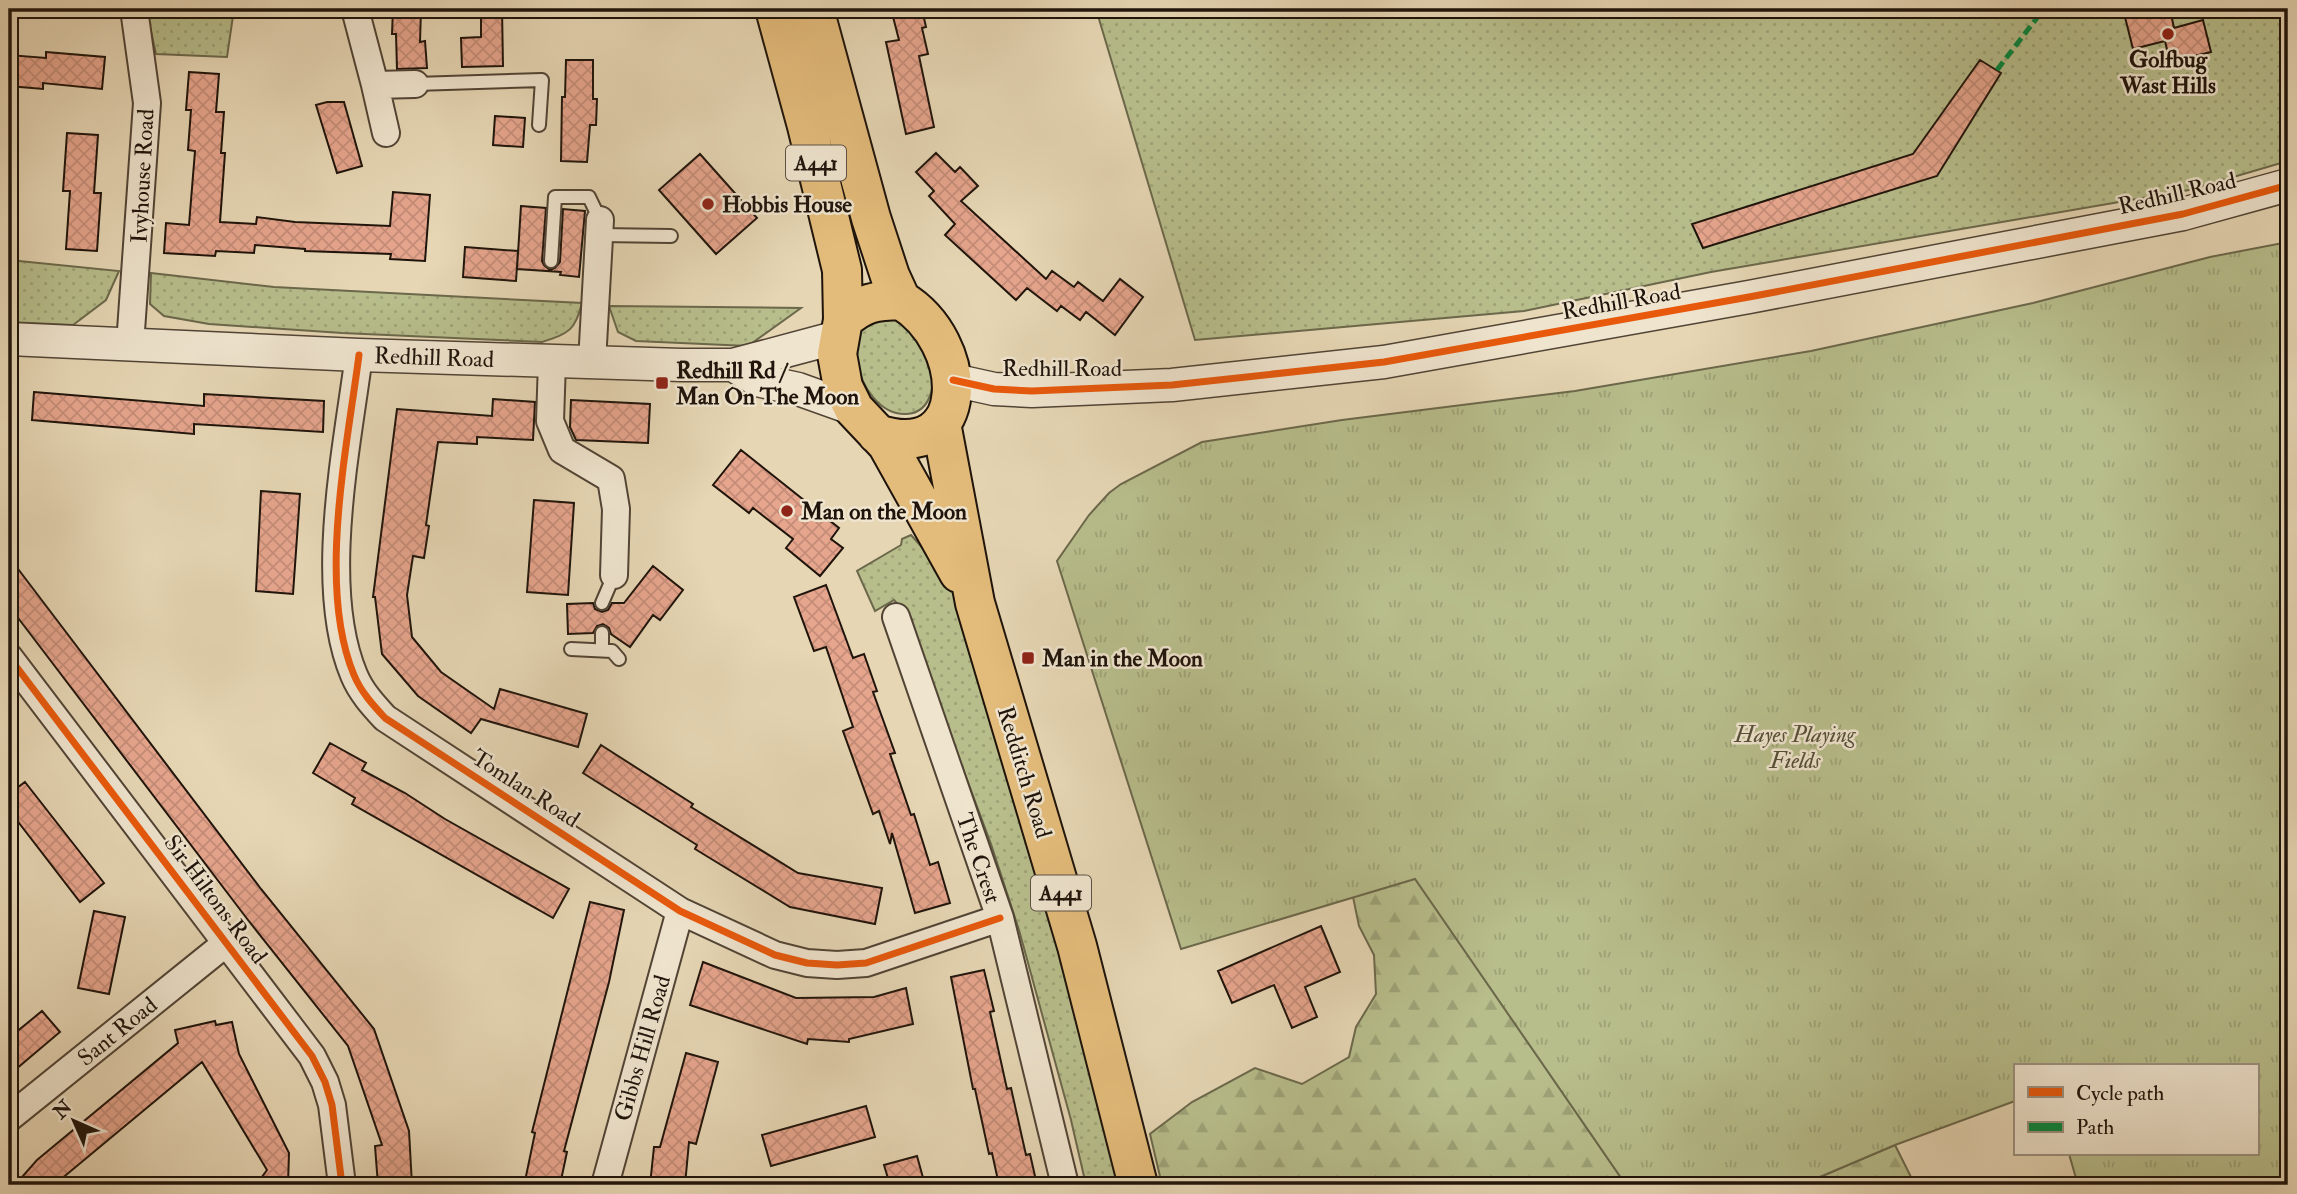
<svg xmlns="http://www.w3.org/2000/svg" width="2297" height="1194" font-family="'IM FELL Double Pica',serif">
<defs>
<pattern id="grass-dots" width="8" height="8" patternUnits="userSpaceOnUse" patternTransform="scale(1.75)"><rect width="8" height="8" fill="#b7bd8b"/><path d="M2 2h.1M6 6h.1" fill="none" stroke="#9da277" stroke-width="1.8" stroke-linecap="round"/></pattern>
<pattern id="forest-firs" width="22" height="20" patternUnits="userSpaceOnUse" patternTransform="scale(1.75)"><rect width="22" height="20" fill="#b7bd8b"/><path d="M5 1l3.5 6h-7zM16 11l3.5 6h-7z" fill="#9da277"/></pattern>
<pattern id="park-tufts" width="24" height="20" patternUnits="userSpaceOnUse" patternTransform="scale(1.75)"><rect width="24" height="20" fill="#b7bd8b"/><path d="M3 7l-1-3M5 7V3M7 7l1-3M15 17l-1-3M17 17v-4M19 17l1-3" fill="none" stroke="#9da277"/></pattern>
<pattern id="building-cross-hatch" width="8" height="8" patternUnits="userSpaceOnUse" patternTransform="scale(1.75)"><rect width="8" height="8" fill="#e6a58d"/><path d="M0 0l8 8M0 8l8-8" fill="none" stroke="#c58d78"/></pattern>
</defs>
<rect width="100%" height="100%" fill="#e6d6b4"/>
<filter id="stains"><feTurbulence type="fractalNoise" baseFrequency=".00286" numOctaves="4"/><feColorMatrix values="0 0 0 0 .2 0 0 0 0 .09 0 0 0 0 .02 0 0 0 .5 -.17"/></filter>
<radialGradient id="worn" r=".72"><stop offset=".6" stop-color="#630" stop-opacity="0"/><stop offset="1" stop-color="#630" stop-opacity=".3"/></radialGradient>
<!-- grass -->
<path fill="url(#grass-dots)" stroke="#6b684b" stroke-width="2" d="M146 9H234L227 57 156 54Z
M1096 9H2288V161L2189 190 1711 272 1524 311 1195 340Z
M9 260 119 271 106 300 73 325 9 322Z
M151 273 274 287 582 303C575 331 569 333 542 342L342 333 209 324 164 316 150 304Z
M609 306 801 308 748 346 636 341 618 332Z
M867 318 904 319C912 330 925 342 930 354 937 374 935 413 906 414 880 415 861 386 858 364 855 345 855 334 867 318Z
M911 535 945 573 961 598 1125 1185H1086L1071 1120 1019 930 991 844 939 705 911 618 894 600 875 611 857 571 901 545 902 539Z"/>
<!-- forest -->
<path fill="url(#forest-firs)" stroke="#6b684b" stroke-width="2" d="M1415 878 1626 1185H1162L1150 1134 1192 1102 1255 1068 1302 1084 1349 1057 1356 1027 1376 994 1374 955 1359 926 1353 897Z
M1895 1145 1915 1185H1801Z"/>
<!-- park -->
<path fill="url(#park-tufts)" stroke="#6b684b" stroke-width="2" d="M2288 242V1185H2078L2069 1154H2257V1066H2015V1101L1895 1145 1801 1185H1626L1415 879 1181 949 1057 561 1089 515 1109 493 1121 484 1202 442 1342 420 1575 391 1811 351 2033 303 2210 257Z"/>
<!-- building -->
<path fill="url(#building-cross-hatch)" stroke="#1f140b" stroke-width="2" d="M393 9H421L420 42 425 41 427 68 397 69 396 34H392Z
M481 9H502L503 66 462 67 461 38 481 37Z
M891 9H922L926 27 922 28 928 54 919 56 934 127 906 134 886 42 899 40Z
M2123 9H2170L2174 28 2203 20 2211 52 2170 62 2165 41 2133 49Z
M46 52 105 57 102 89 43 83V89L9 86V55L46 58Z
M566 60H593V99H597L596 125H590L587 162 561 161 562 97H565Z
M1980 60 2001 73 1937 176 1703 248 1692 224 1913 154Z
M189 72 219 74 216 112H224L221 153H225L220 222 256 224 257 217 295 222 390 226 393 192 430 195 425 261 390 259 391 254 305 251V249L255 245 254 253 216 251 215 256 164 253 166 223 189 225 195 151 188 150 191 110H186Z
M327 102H344L362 166 337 173 316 105Z
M495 116 525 118 523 147 493 145Z
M67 133 98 135 94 193H101L97 251 66 249 70 191H63Z
M936 153 955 172 960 167 978 186 961 201 1046 279 1052 271 1074 287 1078 282 1103 301 1120 279 1143 297 1115 335 1086 312 1080 320 1061 306 1057 311 1027 288 1016 300 945 235 955 224 929 196 934 191 916 172Z
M700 154 757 218 716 254 659 190Z
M521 206 546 208 542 261 544 265 550 270 555 268 560 262 563 209 585 211 579 277 560 275 561 272 517 269Z
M465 247 518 251 516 281 463 277Z
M34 392 204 406V394L324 401 323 432 194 424V434L32 420Z
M493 399 535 402 533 440 477 437V444L438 442 426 525 429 526 424 558 413 556 407 595 412 637 441 672 494 709 500 689 587 714 578 747 481 719 471 733 418 696 382 654 375 597H373L397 409 492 416Z
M571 400 650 404 648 443 576 440 570 427Z
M741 450 839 528 831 539 843 548 820 576 786 548 793 539 753 508 749 513 713 485Z
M261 491 300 494 293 594 256 591Z
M534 500 574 503 568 595 527 592Z
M9 557 261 889 374 1029 409 1131 412 1185H378L375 1146 382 1145 348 1046 248 920 9 606Z
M653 566 683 590 660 620 653 615 630 647 611 634 609 628 603 624 597 626 593 633 568 634 567 604 593 603 595 609 602 612 608 610 612 603H624Z
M826 585 853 658 864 654 877 691 873 692 895 753 890 754 911 815 914 814 930 865 938 862 950 903 915 913 892 833 890 844 879 811 873 814 843 731 853 727 826 647 814 651 794 597Z
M330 743 366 763 362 770 405 793 445 819 569 889 553 918 352 804 355 798 313 773Z
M601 745 693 804 691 807 798 873 882 888 875 924 790 907 695 849 697 845 583 773Z
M25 782 104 883 80 902 9 810V794Z
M590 902 624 910 609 982 564 1151 567 1152 560 1185H543L525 1181 535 1133 532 1132Z
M94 911 125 917 109 994 78 988Z
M1321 926 1340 972 1305 987 1317 1017 1292 1028 1274 985 1232 1003 1218 971Z
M703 962 796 998 874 997 906 988 913 1024 849 1039V1042L808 1039 807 1044 690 1005Z
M984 970 994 1011 990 1012 1007 1089 1011 1088 1026 1155 1030 1154 1037 1185H999L992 1153 989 1154 975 1089H973L951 977Z
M42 1011 60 1032 9 1075V1038Z
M215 1021 216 1025 232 1022 239 1054 289 1153 288 1185H256L267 1170 202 1062 54 1185H15L37 1160 178 1043 175 1030Z
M686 1053 718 1062 696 1144 689 1142 685 1185H650L654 1147H660Z
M866 1106 875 1137 771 1166 762 1135Z
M917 1156 925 1185H890L884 1165Z"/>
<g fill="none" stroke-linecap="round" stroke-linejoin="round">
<!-- service casing -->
<g stroke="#514435" stroke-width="16">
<path id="service" d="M415 84 542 80 539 125
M600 235 671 236
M551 261 555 197H589L600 220
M602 603 614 575
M602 633V650
M571 649 612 651 619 659"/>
</g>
<!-- minor casing -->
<g stroke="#514435" stroke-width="30">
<path id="minor" d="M355 9 375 85
M386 133 375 85 415 84
M130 345 147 103 134 9
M359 355C347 448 317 587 354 675 361 692 373 705 385 718L680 911 775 955 807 963 837 965 866 963 1000 918
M552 362 550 421 562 450 611 479 616 509 614 575
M592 362 600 220
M896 617 1000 918 1065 1185
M9 657 312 1056 325 1082 332 1105 342 1185
M9 1118 225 944
M605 1185 680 911"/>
</g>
<!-- tertiary casing -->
<g stroke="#514435" stroke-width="35">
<path id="tertiary" d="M9 339 359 355 682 365H733L838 337
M733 365 757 380 798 389 854 409
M953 380 994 389 1032 391 1172 385 1384 362 1749 297 2183 214 2288 185"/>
</g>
<!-- trunk casing -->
<g stroke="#1f140b" stroke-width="42">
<path id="trunk" d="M775 9 807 126 842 270 843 320
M814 9 871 218 890 276 901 300
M941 423 975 603 1077 946 1138 1185
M877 434C974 465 971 342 901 300 874 301 864 302 843 320L837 354 843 387 854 409 887 444 959 573"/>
</g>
<!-- service -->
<use href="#service" stroke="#efe4ce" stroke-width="12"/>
<!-- minor -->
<use href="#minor" stroke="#efe4ce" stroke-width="26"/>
<!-- tertiary -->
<use href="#tertiary" stroke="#efe4ce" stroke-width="32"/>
<!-- trunk -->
<use href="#trunk" stroke="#e3bb7a" stroke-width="38"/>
<!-- quiet -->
<path stroke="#00873e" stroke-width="5" stroke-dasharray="10 5" stroke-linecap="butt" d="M1997 70 2043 10 2061 9"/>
<!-- cycleway casing -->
<g stroke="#efe4ce" stroke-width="11">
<path id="cycleway" d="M359 355C347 448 317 587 354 675 361 692 373 705 385 718L680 911 775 955 807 963 837 965 866 963 1000 918
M953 380 994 389 1032 391 1172 385 1384 362 1749 297 2183 214 2288 185
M9 657 312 1056 325 1082 332 1105 342 1185"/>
</g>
<!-- cycleway -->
<use href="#cycleway" stroke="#e8590c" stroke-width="7"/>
</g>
<!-- markers -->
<g fill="#8f2418" stroke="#efe4ce" stroke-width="2.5">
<circle cx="2168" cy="34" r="7"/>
<circle cx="708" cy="204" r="7"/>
<rect x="655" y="376" width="14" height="14" rx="3.5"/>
<circle cx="787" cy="511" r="7"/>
<rect x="1021" y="651" width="14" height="14" rx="3.5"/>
</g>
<g text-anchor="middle" stroke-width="5" stroke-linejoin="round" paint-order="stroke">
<!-- shield labels -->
<g fill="#efe4ce" stroke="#5d5246" stroke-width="2">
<rect x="786" y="145.5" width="60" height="35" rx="5"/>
<rect x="1031" y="875.5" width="60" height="35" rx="5"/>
</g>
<g font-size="21" font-weight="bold" fill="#1f140b">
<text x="816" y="170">A441</text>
<text x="1061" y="900">A441</text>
</g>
<!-- poi labels -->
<g font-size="23" font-weight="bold" fill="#1f140b" stroke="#efe4ce" text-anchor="start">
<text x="2168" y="67" text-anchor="middle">Golfbug<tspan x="2168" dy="26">Wast Hills</tspan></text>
<text x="722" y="212">Hobbis House</text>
<text x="676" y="378">Redhill Rd /<tspan x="676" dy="26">Man On The Moon</tspan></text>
<text x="801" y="519">Man on the Moon</text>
<text x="1042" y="666">Man in the Moon</text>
</g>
<!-- street labels -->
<g font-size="23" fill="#1f140b" stroke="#efe4ce">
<text transform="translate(142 176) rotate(-87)" y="8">Ivyhouse Road</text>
<text transform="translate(2177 193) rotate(-13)" y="8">Redhill Road</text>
<text transform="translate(1621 301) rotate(-10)" y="8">Redhill Road</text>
<text transform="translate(434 357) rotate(2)" y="8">Redhill Road</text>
<text x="1062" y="376">Redhill Road</text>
<text transform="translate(1025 772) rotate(73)" y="8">Redditch Road</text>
<text transform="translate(526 788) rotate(33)" y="8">Tomlan Road</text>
<text transform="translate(979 858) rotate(71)" y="8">The Crest</text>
<text transform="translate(216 899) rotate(53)" y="8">Sir Hiltons Road</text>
<text transform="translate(117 1031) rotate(-39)" y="8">Sant Road</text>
<text transform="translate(642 1048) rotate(-74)" y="8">Gibbs Hill Road</text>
</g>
<!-- park labels -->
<g font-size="23" font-style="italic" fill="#544f38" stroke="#efe4ce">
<text x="1795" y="742">Hayes Playing<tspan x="1795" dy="26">Fields</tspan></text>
</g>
</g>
<!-- margin -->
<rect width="2297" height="1194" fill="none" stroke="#e6d6b4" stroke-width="35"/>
<rect x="10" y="10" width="2276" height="1173" fill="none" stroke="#1f140b" stroke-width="3.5"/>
<rect x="18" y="18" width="2262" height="1159" fill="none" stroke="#1f140b" stroke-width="2"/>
<!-- legend -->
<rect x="2014" y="1064" width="245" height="91" fill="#efe4ce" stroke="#9c9180" stroke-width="2"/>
<rect x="2028" y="1087" width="35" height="10" fill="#e8590c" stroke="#9c9180" stroke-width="2"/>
<text x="2076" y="1100" font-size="21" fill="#1f140b">Cycle path</text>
<rect x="2028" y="1122" width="35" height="10" fill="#00873e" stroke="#9c9180" stroke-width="2"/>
<text x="2076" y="1134" font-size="21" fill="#1f140b">Path</text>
<!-- north arrow -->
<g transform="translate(74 1121) rotate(315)" stroke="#efe4ce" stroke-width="5" paint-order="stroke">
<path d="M0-5L12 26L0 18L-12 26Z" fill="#1f140b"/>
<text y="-10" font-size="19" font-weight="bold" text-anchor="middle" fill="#1f140b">N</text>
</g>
<rect width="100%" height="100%" filter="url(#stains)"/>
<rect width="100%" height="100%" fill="url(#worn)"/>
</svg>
